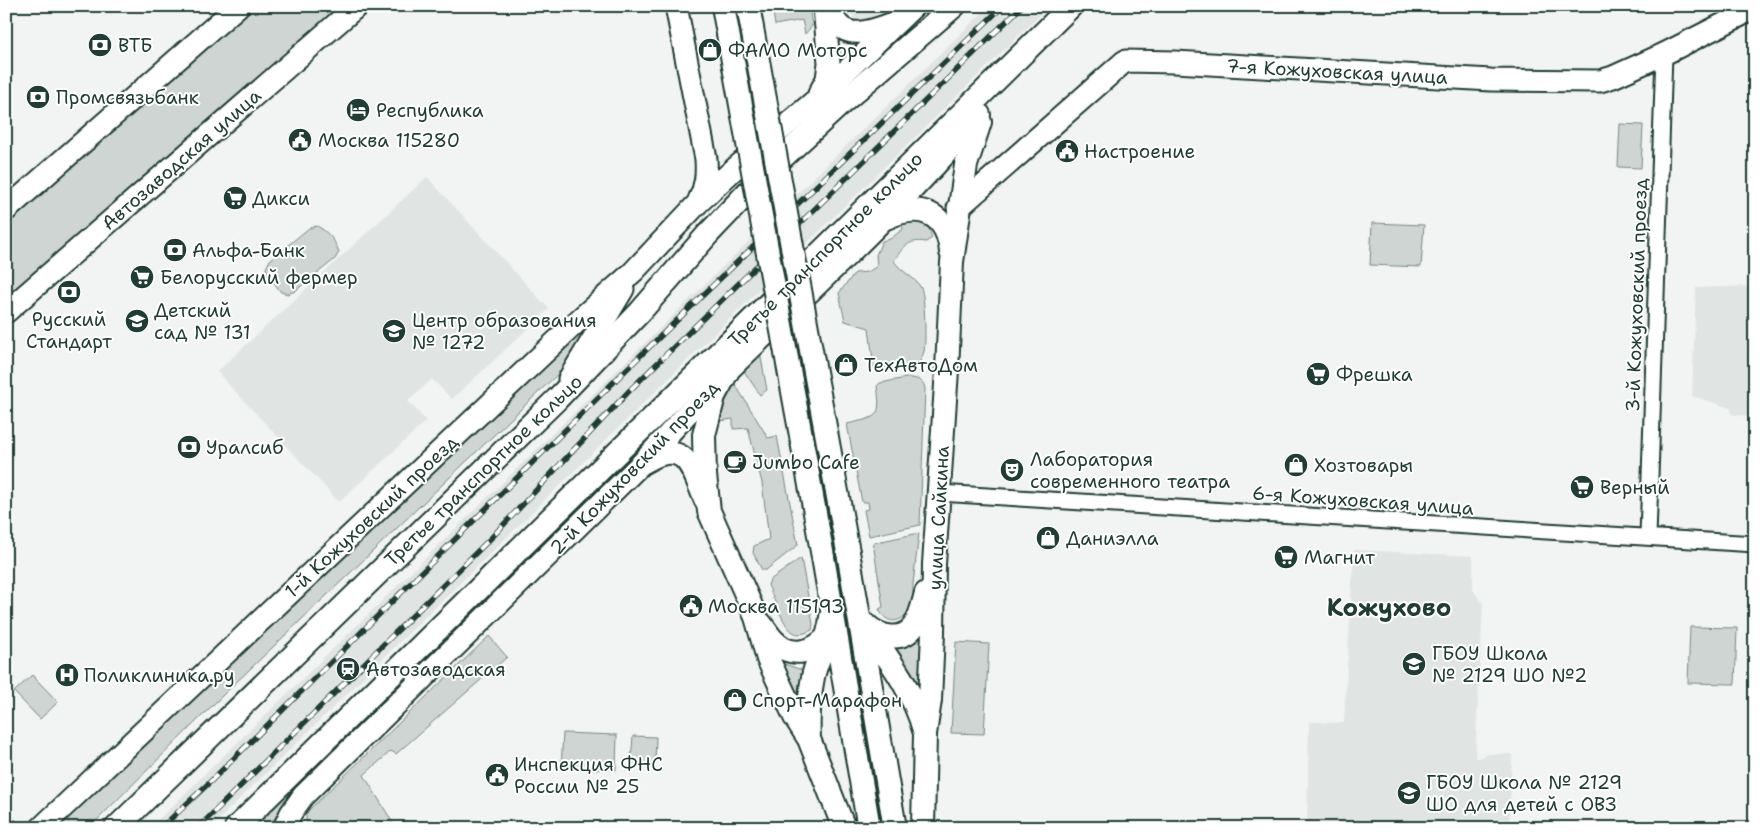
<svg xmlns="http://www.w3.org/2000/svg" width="1761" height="834" font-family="'Shantell Sans',sans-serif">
<rect width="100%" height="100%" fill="#f2f3f3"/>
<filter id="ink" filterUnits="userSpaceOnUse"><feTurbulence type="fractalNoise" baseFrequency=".02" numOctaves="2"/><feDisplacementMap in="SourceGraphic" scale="10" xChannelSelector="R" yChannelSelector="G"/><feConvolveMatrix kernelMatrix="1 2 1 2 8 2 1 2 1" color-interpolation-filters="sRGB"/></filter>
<g filter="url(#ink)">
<!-- built -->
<path fill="#e0e4e3" d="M852 6H886L871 19H854Z
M989 6H1049L210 828H150Z
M427 177 549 309 452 399 432 379 408 401 426 421 339 502 217 372Z
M1755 286V417L1731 414V408L1692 396 1696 288Z
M1354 550 1473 556V590L1483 604 1475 758H1480L1489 754H1512L1509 828H1307L1309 722 1344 723Z"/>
<!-- green -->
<path fill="#ced5d3" stroke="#768984" d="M253 6H340L6 298V220Z
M772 6H809L812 26 805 34 802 20 775 25Z
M1620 124 1643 125 1641 168 1618 167Z
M907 217 927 222 932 238 926 242C908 239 903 247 894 261 901 272 915 277 921 288 925 295 926 343 924 351 923 356 920 361 918 366L874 369 869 328 845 321 839 293 855 273 868 272 877 266 876 255 882 241 890 239 903 229 902 224Z
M1372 223 1424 225 1421 267 1370 265Z
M317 226C328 232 335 240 339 252L335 259 295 291 288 294 281 292 268 275 266 268 270 260 309 228Z
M588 324 591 327 567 365 225 693 89 828H55L456 452Z
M760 352 767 390 760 395 742 368Z
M906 378C914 378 923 378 925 388L920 525 869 536 864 510 869 509 868 502H862L847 424C877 417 882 419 877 386L880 383Z
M735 384 768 438 777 436 798 545 766 570H762L753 553 754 546 769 539 762 483 748 428 733 429V419L720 421C722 408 728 395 735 384Z
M650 436 652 438 286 801 268 828H253Z
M919 533C917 550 915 567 913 584 913 591 913 600 910 607 904 624 886 626 879 609L883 607 873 543Z
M801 558 813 624 812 630C806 633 799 636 793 632 783 626 773 596 768 585L770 580Z
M924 625 926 705 888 644Z
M1690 627 1737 628 1735 684 1688 683Z
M489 636 507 657 396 754 391 751 364 775 396 828 315 825 306 822V815L309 810Z
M956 642 989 644 984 734 951 733Z
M778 662 805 671 803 717Z
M32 675 58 702 40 719 14 692Z
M563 733 617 735 616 770 561 768Z
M633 736 656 737 655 764 631 762Z"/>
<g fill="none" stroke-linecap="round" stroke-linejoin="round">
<!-- street casing -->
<g stroke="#1f3d34" stroke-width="19">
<path id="street" d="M939 493 1755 544
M1648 537 1664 54
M6 824 10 828"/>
</g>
<!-- secondary casing -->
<g stroke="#1f3d34" stroke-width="25">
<path id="secondary" d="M676 6 706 159C707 175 706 186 699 200
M829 6C832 12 834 20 838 24 851 40 875 29 891 24
M819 94 827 79 829 63 824 6
M958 208 1125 61 1175 62 1491 80 1600 81 1613 77 1664 54 1755 8
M6 210 238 6
M6 312 357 6
M569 379 623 289
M643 463C686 437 691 467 705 500
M41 828 582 317 633 272 698 203 732 171 817 99 914 6
M284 828 291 813 303 796 641 464 722 376"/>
</g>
<!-- primary casing -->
<g stroke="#1f3d34" stroke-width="26">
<path id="primary" d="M886 218C920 202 947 212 951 252
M848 552 895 828
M823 557 869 828
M761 624C765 629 768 635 773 640 790 659 813 653 828 636
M864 624C888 658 913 690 924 730
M866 625C880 637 902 643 914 626 921 616 923 604 926 593
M809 739C808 718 809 697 813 677 817 657 830 638 831 617
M116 828 557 399 640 312 708 234 770 169 844 101 954 6
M236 828 1071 6
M844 828 809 739 795 717 768 659 756 617 709 511 705 475 704 435 714 396 729 369C814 286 902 206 979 115
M923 828 925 734 930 700 933 633 934 564 947 370 952 262 966 165 980 122"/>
</g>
<!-- street -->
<use href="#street" stroke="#fff" stroke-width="15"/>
<!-- secondary -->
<use href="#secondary" stroke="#fff" stroke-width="21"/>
<!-- primary -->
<use href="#primary" stroke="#fff" stroke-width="22"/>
<!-- rail casing -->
<g stroke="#1f3d34" stroke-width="5.5">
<path id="rail" d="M161 828 209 783 643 353 1003 6
M198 828 494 535 630 390 1022 6"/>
</g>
<!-- rail -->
<use href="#rail" stroke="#fff" stroke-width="4" stroke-dasharray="11" stroke-linecap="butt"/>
<!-- primary-bridge casing -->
<g stroke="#1f3d34" stroke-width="26" stroke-linecap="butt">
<path id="primary-bridge" d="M723 6 823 557
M748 6 848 552"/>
</g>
<!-- primary-bridge -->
<use href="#primary-bridge" stroke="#fff" stroke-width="22"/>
</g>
</g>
<!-- icons -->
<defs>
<g id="bank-disc" transform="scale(1.25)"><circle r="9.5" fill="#1f3d34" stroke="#fff"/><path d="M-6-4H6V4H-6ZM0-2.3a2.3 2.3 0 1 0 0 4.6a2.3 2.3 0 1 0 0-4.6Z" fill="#fff"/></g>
<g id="shop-disc" transform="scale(1.25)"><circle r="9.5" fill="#1f3d34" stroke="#fff"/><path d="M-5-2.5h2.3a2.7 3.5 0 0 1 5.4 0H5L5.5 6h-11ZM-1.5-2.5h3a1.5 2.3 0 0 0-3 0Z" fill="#fff"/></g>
<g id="hotel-disc" transform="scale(1.25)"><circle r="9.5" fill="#1f3d34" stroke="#fff"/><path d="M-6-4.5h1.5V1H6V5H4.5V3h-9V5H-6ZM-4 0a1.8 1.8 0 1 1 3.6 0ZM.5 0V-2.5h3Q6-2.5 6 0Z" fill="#fff"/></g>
<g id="civic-disc" transform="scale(1.25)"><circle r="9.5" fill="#1f3d34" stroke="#fff"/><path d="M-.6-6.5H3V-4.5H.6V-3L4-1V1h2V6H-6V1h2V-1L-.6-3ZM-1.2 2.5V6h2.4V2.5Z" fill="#fff"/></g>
<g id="supermarket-disc" transform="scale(1.25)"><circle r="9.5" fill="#1f3d34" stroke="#fff"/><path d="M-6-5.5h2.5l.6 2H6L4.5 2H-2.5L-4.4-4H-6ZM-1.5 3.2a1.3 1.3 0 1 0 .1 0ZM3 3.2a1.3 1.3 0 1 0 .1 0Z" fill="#fff"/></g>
<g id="school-disc" transform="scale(1.25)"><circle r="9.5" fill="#1f3d34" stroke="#fff"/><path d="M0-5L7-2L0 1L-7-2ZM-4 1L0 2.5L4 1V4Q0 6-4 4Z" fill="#fff"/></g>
<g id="cafe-disc" transform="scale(1.25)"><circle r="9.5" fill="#1f3d34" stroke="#fff"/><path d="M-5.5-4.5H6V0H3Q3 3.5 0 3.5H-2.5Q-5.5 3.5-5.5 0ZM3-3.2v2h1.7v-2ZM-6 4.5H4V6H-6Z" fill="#fff"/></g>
<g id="theatre-disc" transform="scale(1.25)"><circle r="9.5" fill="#1f3d34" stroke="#fff"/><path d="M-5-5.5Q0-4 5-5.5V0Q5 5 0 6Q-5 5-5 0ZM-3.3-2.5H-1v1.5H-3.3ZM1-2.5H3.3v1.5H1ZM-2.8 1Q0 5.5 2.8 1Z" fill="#fff"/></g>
<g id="station-disc" transform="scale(1.25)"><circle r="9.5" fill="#1f3d34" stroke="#fff"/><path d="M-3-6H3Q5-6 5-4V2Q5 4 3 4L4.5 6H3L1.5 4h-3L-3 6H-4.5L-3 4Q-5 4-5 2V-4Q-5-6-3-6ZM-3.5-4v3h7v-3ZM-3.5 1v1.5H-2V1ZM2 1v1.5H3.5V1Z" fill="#fff"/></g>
<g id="hospital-disc" transform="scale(1.25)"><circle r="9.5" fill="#1f3d34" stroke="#fff"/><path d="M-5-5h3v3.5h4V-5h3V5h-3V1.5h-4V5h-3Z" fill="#fff"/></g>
</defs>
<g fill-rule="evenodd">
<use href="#bank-disc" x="100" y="45"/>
<use href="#shop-disc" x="710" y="50"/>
<use href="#bank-disc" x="38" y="97"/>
<use href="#hotel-disc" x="358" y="110"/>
<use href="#civic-disc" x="300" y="140"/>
<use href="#civic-disc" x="1067" y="151"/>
<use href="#supermarket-disc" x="235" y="198"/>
<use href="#bank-disc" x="175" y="250"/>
<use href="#supermarket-disc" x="142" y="277"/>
<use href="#bank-disc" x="69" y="292"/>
<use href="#school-disc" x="137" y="321"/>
<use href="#school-disc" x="394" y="331"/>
<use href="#shop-disc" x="846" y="365"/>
<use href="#supermarket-disc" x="1318" y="374"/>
<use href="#bank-disc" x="189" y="447"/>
<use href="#cafe-disc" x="735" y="462"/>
<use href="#shop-disc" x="1296" y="465"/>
<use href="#theatre-disc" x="1012" y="470"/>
<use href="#supermarket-disc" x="1582" y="487"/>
<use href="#shop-disc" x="1048" y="538"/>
<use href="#supermarket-disc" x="1286" y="557"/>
<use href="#civic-disc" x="691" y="606"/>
<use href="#school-disc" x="1414" y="664"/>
<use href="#station-disc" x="348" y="669"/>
<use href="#hospital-disc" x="67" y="675"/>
<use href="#shop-disc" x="735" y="700"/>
<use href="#civic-disc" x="497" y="775"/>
<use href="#school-disc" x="1409" y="793"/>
</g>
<g text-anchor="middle" stroke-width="4" stroke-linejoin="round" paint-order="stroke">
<!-- poi labels -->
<g font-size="19" fill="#1f3d34" stroke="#fff" text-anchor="start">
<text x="118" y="52">ВТБ</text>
<text x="728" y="57">ФАМО Моторс</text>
<text x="56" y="104">Промсвязьбанк</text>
<text x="376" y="117">Республика</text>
<text x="318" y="147">Москва 115280</text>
<text x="1084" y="158">Настроение</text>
<text x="252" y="205">Дикси</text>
<text x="192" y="257">Альфа-Банк</text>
<text x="160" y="284">Белорусский фермер</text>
<text x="154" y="317">Детский<tspan x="154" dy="22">сад № 131</tspan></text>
<text x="69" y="326" text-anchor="middle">Русский<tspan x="69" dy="22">Стандарт</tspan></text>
<text x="412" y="327">Центр образования<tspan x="412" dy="22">№ 1272</tspan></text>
<text x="864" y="372">ТехАвтоДом</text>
<text x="1336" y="381">Фрешка</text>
<text x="206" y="454">Уралсиб</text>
<text x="1030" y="466">Лаборатория<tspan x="1030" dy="22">современного театра</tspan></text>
<text x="752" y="469">Jumbo Cafe</text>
<text x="1314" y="472">Хозтовары</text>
<text x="1600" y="494">Верный</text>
<text x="1066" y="545">Даниэлла</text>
<text x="1304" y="564">Магнит</text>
<text x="708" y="613">Москва 115193</text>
<text x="1432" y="660">ГБОУ Школа<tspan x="1432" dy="22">№ 2129 ШО №2</tspan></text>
<text x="366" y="676">Автозаводская</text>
<text x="84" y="682">Поликлиника.ру</text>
<text x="752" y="707">Спорт-Марафон</text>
<text x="514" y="771">Инспекция ФНС<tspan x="514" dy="22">России № 25</tspan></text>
<text x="1426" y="789">ГБОУ Школа № 2129<tspan x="1426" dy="22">ШО для детей с ОВЗ</tspan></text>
</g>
<!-- street labels -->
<g font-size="19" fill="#1f3d34" stroke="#fff">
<text transform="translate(1337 71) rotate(3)" y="7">7-я Кожуховская улица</text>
<text transform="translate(181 159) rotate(-41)" y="7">Автозаводская улица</text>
<text transform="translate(825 249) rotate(-45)" y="7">Третье транспортное кольцо</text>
<text transform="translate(1636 295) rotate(-88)" y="7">3-й Кожуховский проезд</text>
<text transform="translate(634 467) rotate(-46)" y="7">2-й Кожуховский проезд</text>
<text transform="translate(483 470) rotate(-44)" y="7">Третье транспортное кольцо</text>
<text transform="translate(1363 500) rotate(4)" y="7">6-я Кожуховская улица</text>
<text transform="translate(371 516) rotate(-43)" y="7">1-й Кожуховский проезд</text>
<text transform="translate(938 518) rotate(-87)" y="7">улица Сайкина</text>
</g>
<!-- district labels -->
<g font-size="24" font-weight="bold" fill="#1f3d34" stroke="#fff">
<text x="1389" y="616">Кожухово</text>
</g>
</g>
<!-- margin -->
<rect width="1761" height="834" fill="none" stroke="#fff" stroke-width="25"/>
<rect x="12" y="12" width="1736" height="809" fill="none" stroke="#1f3d34" stroke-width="2" filter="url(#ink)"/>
</svg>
